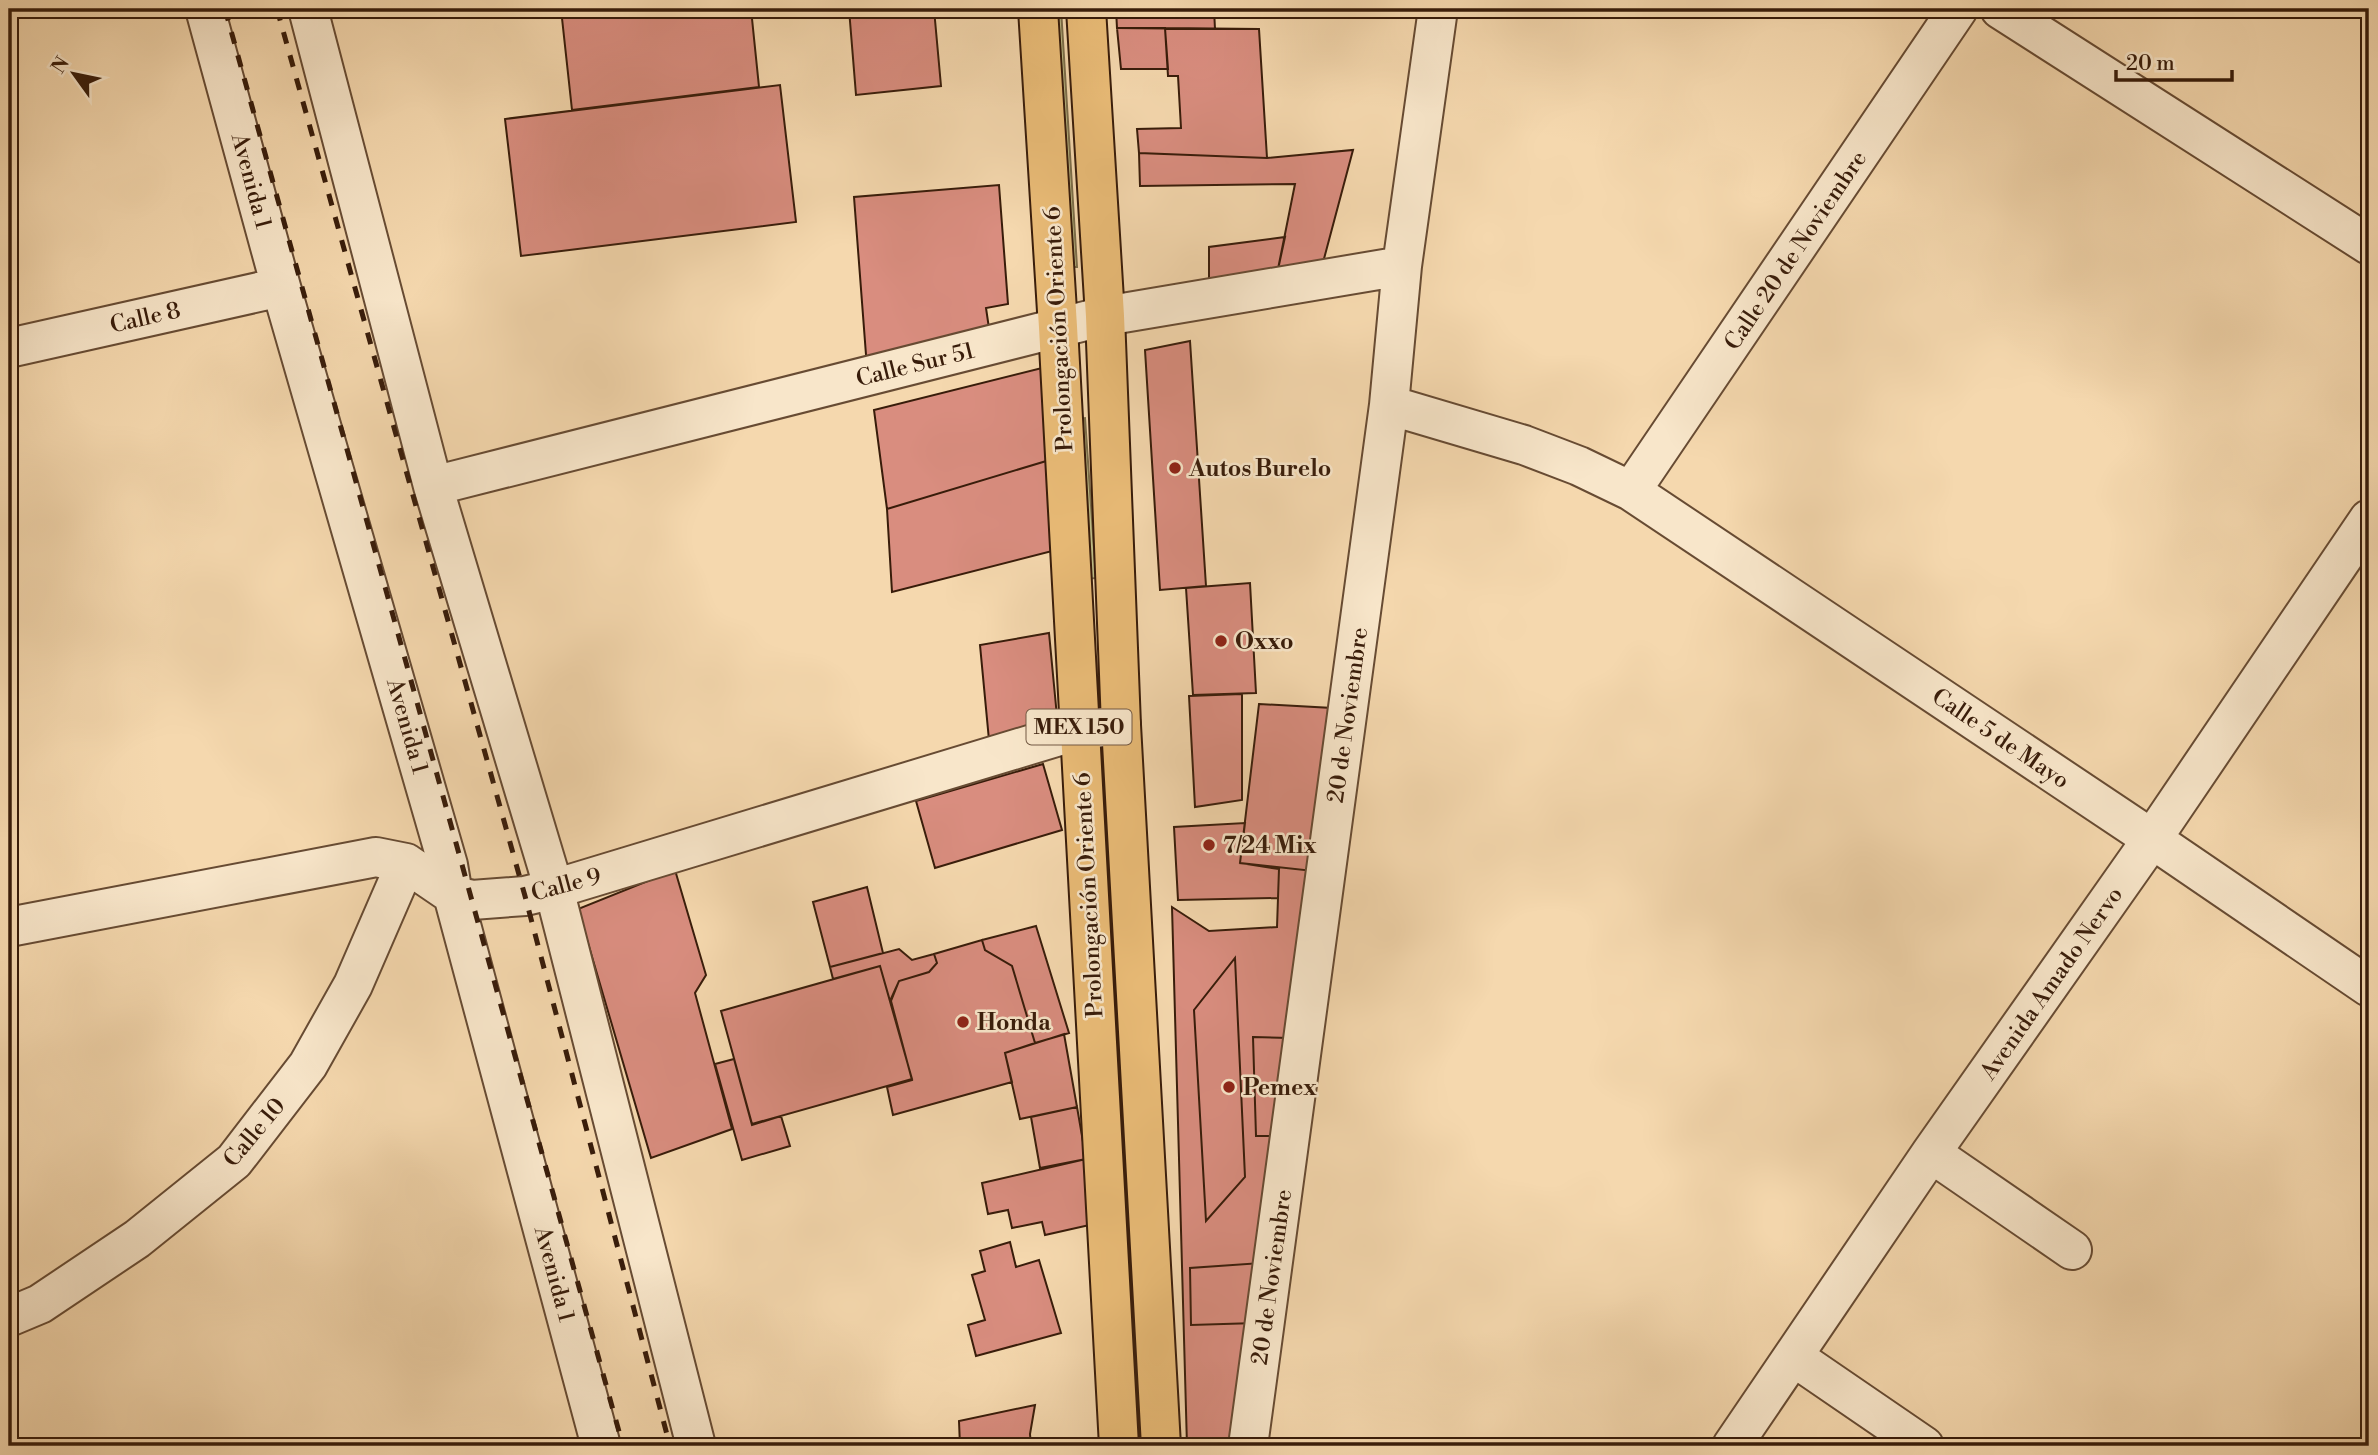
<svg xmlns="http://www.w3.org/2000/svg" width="2378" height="1455" font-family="'Libre Bodoni',serif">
<rect width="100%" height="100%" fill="#f5d8ae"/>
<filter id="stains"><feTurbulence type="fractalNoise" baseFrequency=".00286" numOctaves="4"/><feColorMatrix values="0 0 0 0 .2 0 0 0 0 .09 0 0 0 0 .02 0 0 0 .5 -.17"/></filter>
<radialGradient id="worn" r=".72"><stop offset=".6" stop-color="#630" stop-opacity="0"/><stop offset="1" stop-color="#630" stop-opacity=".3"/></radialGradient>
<!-- green -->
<path fill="#c0be88" stroke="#7c6d49" stroke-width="2" d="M1053 9H1061L1077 267H1068Z
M1085 418 1096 578 1088 579 1077 419Z
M1108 794 1143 1446H1136L1097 795Z"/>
<!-- building -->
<path fill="#d98d7f" stroke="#381c0a" stroke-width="2" d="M561 9H751L759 87 572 110Z
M849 9H934L941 86 856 95Z
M1116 9H1214L1215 29 1117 28Z
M1117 28H1165L1168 69H1121Z
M1165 28 1259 29 1267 158 1139 153 1137 129 1181 128 1178 76H1168Z
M780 85 796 222 521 256 505 119Z
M1353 150 1321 270 1277 274 1295 184 1140 186 1139 153 1267 158Z
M999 185 1008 304 986 308 990 335 867 368 854 197Z
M1285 237 1277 274 1209 283V247Z
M1190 341 1206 586 1160 590 1145 350Z
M1046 367 1053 459 887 509 874 410Z
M1053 459 1060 549 892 592 887 509Z
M1250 583 1256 693 1193 695 1186 588Z
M1049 633 1058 727 989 740 980 645Z
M1242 694V800L1195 807 1189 696Z
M1259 704 1332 708 1313 871 1240 863Z
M1259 704 1332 708 1238 1446H1187L1172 907 1209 931 1277 927 1279 869 1240 863Z
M1043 764 1062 830 935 868 916 801Z
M1245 823 1240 863 1279 869 1278 898 1178 900 1174 827Z
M675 870 706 975 695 993 732 1129 651 1158 578 909Z
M867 887 883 953 830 967 813 902Z
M1036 926 1069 1033 1035 1043 1012 966 985 950 982 940Z
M982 940 985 950 1012 966 1035 1043 1005 1053 1012 1082 893 1115 887 1087 912 1080 891 1001 899 981 929 972 937 963 934 954Z
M899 949 912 960 934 954 937 963 929 972 899 981 890 1001 880 966 833 979 830 967Z
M1235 958 1245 1177 1206 1221 1194 1010Z
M880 966 912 1079 752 1124 721 1011Z
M1064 1034 1077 1107 1020 1119 1005 1053Z
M1253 1037 1289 1038 1275 1136H1256Z
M734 1059 752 1125 781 1116 790 1146 742 1160 715 1064Z
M1077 1107 1086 1159 1040 1168 1031 1117Z
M1086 1159 1094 1224 1045 1235 1042 1222 1012 1228 1008 1210 988 1214 982 1183Z
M1010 1242 1016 1267 1039 1260 1061 1333 976 1356 968 1325 985 1320 972 1275 985 1271 980 1251Z
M1261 1263 1256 1323 1191 1325 1190 1268Z
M1035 1405 1030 1434 1031 1446H960L959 1421Z"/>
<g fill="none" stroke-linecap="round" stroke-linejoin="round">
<!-- minor casing -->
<g stroke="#674b33" stroke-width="42">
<path id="minor" d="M205 9 281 287 448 865 453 895 601 1446
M308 9 433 486 554 889 696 1446
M2000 9 2369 245
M9 348 281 287
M1389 405 1524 445 1579 466 1631 491 2152 839 2369 987
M433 486 1105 316 1402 266
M1631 491 1958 9
M9 927 376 857 406 863 453 895 472 900 525 896 554 889 1079 730 1121 725
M1931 1153 2072 1250
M9 1317 40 1304 137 1239 234 1161 308 1065 353 985 406 863
M1794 1357 1924 1446
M1248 1446 1389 405 1402 266 1438 9
M1732 1446 1931 1153 2152 839 2369 519"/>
</g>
<!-- major casing -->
<g stroke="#381c0a" stroke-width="42">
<path id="major" d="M1038 9 1058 327 1119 1446
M1086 9 1105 316 1121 725 1161 1446"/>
</g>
<!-- minor -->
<use href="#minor" stroke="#f8e6ca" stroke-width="38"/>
<!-- major -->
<use href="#major" stroke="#eabc77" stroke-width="38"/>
<!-- rail -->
<path stroke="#381c0a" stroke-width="5" stroke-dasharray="12 12" stroke-linecap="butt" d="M225 9 623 1446
M277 9 525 896 670 1446"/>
</g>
<!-- markers -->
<g fill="#8f2418" stroke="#f8e6ca" stroke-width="2.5">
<circle cx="1175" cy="468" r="7"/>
<circle cx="1221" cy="641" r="7"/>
<circle cx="1209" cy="845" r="7"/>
<circle cx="963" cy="1022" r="7"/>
<circle cx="1229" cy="1087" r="7"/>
</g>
<g text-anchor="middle" stroke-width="5" stroke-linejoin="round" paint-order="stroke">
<!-- shield labels -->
<rect fill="#f8e6ca" stroke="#725944" stroke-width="2" x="1026.5" y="709.5" width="105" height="35" rx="5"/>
<g font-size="21" font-weight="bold" fill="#381c0a">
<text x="1079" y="734">MEX 150</text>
</g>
<!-- street labels -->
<g font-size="23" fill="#381c0a" stroke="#f8e6ca">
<text transform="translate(252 181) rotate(75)" y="8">Avenida 1</text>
<text transform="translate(1795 250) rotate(-56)" y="8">Calle 20 de Noviembre</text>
<text transform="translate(145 317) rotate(-13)" y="8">Calle 8</text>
<text transform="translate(1058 329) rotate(-93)" y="8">Prolongación Oriente 6</text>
<text transform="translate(915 364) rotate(-14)" y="8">Calle Sur 51</text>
<text transform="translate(1347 715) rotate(-82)" y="8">20 de Noviembre</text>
<text transform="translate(408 726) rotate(74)" y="8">Avenida 1</text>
<text transform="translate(2001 738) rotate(34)" y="8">Calle 5 de Mayo</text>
<text transform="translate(566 884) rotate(-15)" y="8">Calle 9</text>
<text transform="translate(1088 895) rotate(-93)" y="8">Prolongación Oriente 6</text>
<text transform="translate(2051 983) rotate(-55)" y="8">Avenida Amado Nervo</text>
<text transform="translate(254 1132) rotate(-50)" y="8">Calle 10</text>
<text transform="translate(555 1274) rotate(75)" y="8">Avenida 1</text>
<text transform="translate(1271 1277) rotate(-82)" y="8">20 de Noviembre</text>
</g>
<!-- poi labels -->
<g font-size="23" font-weight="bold" fill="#381c0a" stroke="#f8e6ca" text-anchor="start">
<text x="1189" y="476">Autos Burelo</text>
<text x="1235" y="649">Oxxo</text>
<text x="1223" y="853">7/24 Mix</text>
<text x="977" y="1030">Honda</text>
<text x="1243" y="1095">Pemex</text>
</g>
</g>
<!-- margin -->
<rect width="2378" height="1455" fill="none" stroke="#f5d8ae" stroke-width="35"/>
<rect x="10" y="10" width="2357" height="1434" fill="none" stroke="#381c0a" stroke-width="3.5"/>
<rect x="18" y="18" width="2343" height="1420" fill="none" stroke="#381c0a" stroke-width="2"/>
<!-- north arrow -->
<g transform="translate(74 74) rotate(303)" stroke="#f8e6ca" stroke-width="5" paint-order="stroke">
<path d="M0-5L12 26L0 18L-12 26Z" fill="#381c0a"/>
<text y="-10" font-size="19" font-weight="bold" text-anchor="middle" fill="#381c0a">N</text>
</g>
<!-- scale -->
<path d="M2116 70v10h116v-10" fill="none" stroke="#381c0a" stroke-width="3.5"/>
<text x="2126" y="70" font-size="21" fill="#381c0a" stroke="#f8e6ca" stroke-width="5" paint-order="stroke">20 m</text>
<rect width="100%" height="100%" filter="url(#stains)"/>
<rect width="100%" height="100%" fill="url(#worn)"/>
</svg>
